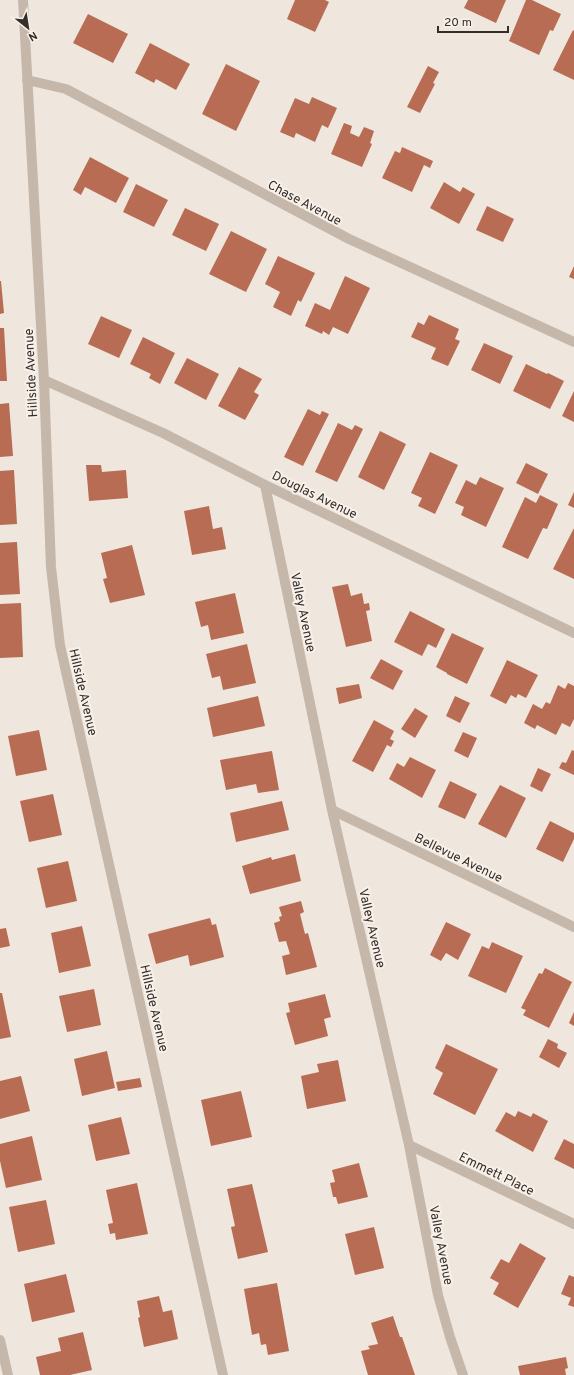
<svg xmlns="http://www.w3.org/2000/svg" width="574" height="1375" font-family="Overpass,sans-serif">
<rect width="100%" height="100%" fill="#efe7dd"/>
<!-- building -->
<path fill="#b86c53" d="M295 0H325L329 2 315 32 287 19Z
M468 0H506L496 23 464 8Z
M526 0H532L561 14 553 31 550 30 539 55 509 41Z
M88 14 128 34 113 63 73 43Z
M573 30 574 31V80L553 70Z
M150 43 190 64 176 90 156 79 154 83 135 73Z
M226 64 260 81 236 131 202 114Z
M428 66 439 72 433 83 435 84 420 113 407 107Z
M312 97 337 108 328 128 322 125 315 142 296 133 294 138 280 132 295 98 309 104Z
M344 123 352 126 350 133 359 137 364 127 374 131 370 143 372 144 362 167 331 154Z
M402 147 433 161 430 168 424 165 412 192 382 178 395 151 400 153Z
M90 157 129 178 116 203 85 187 81 195 73 190Z
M444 182 460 192 463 187 475 194 459 224 430 208Z
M136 184 168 200 154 227 123 212Z
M487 206 514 219 503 242 476 230Z
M185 208 219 224 206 251 172 235Z
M231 231 267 249 246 292 209 274Z
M278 256 315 273 301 302 298 300 291 316 273 307 280 292 265 284Z
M574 266V279L569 277Z
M345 276 370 288 348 334 333 327 329 335 323 331 322 334 305 326 315 303 330 310Z
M0 281H1L4 313 0 314Z
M429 315 459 329 455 339 460 341 448 366 431 359 436 348 411 337 418 322 424 325Z
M101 316 132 330 119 358 88 344Z
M0 328H4L7 381H0Z
M143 337 175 353 160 384 149 378 151 374 130 364Z
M484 343 513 356 500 384 471 370Z
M187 358 219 374 206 400 174 383Z
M526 364 547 374 548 373 564 381 550 409 513 391Z
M239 367 262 379 254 392 259 395 245 420 218 406Z
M574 391V422L562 416Z
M9 403 13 456 0 457V404Z
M308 409 320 415 322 411 329 414 303 466 284 457Z
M338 423 352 430 355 425 363 429 337 482 315 472Z
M380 431 406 444 384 490 358 477Z
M430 452 458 465 435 514 418 506 422 498 411 493Z
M526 463 548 474 538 494 516 483Z
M86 465H101L102 472 126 470 128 498 89 501Z
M14 470 17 524 0 525V471Z
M480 477 504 488 486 527 461 515 464 507 455 503 466 480 476 485Z
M574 492V508L568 505Z
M540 495 558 504 547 529 543 528 528 559 502 547 525 497 536 503Z
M209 506 213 529 222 527 226 549 192 555 184 511Z
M574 528V579L553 569Z
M17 542 20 594 0 595V543Z
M132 545 145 595 110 603 103 579 107 578 101 553Z
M348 584 351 596 362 593 364 604 369 603 370 610 366 611 372 641 346 647 332 587Z
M235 593 244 633 211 640 208 625 201 627 195 602Z
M21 603 23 657 0 658V604Z
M410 611 445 629 436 648 428 644 422 656 394 642Z
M452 633 484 648 467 684 447 674V673L436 667Z
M247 644 256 683 223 690 220 676 212 678 206 654Z
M381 659 403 671 393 690 370 678Z
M507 660 538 675 526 698 518 694 516 698 511 695 506 704 490 696Z
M568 683 574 686V719L570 727 562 723 556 735 537 725 535 729 524 723 533 704 542 709 546 702 550 704 558 685 565 689Z
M359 684 362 698 339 704 336 688Z
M258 696 265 726 213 737 207 708Z
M455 696 470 703 460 723 446 716Z
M415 708 428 716 415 738 401 729Z
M374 720 394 731 390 739 394 741 391 747 387 745 373 772 352 761Z
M39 730 47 770 16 776 8 736Z
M463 732 477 738 468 758 454 751Z
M572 750 574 751V775L559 768 562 762 566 763Z
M272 751 279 790 258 793 256 784 226 790 220 760Z
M410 757 436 770 422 798 389 779 397 763 404 767Z
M538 768 551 774 542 792 530 786Z
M450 781 477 794 465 819 438 807Z
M500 785 526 798 506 838 478 824Z
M53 794 62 835 29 842 20 801Z
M282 801 289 830 236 842 230 813Z
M550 821 574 833V839L563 862 536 849Z
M295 854 301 881 250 894 242 866 271 857 272 860Z
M68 861 77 901 46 908 37 868Z
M301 901 304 912 300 914 305 934 308 933 317 967 286 975 282 956 290 954 286 941 279 942 274 923 280 921 279 917 282 916 279 907Z
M210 918 212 925 216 924 224 957 190 966 188 955 156 964 148 934Z
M446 922 471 934 458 960 446 953 441 961 430 955Z
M82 926 91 966 59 973 51 933Z
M6 928 10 946 0 948V929Z
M492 942 523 956 506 993 468 976 482 946 489 949Z
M545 968 572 982 549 1028 523 1015 526 1010 521 1008 539 973 542 974Z
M94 989 101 1025 67 1032 59 996Z
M0 993H2L11 1037 0 1039Z
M325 994 331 1017 324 1019 328 1036 295 1045 286 1013 290 1012 288 1003Z
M574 1012V1026L569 1023Z
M548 1039 558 1044 557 1048 567 1053 559 1068 539 1057Z
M446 1044 498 1069 475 1115 433 1094 443 1073 435 1068Z
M107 1051 115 1088 82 1096 74 1059Z
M338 1060 346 1101 307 1109 301 1076 319 1072 317 1064Z
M21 1076 30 1111 0 1119V1081Z
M140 1078 142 1087 118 1091 116 1082Z
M241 1091 252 1137 211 1146 201 1100Z
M518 1111 531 1117 533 1113 548 1121 533 1152 495 1131 506 1112 515 1117Z
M121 1117 130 1154 96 1161 88 1125Z
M32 1136 42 1180 6 1188 0 1161V1144Z
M564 1139 574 1144V1169L554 1159Z
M359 1163 368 1197 338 1204 336 1197H333L330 1183 335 1182 332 1170Z
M137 1183 148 1234 116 1240 115 1233 110 1234 108 1224 113 1223 106 1190Z
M252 1184 268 1252 238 1259 231 1227 235 1226 227 1189Z
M46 1200 55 1244 18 1252 9 1207Z
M374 1227 384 1268 355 1275 345 1234Z
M520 1243 546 1258 518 1308 493 1294 499 1283 490 1278 501 1259 509 1263Z
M66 1274 75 1312 32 1322 24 1284Z
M569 1275 574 1277V1307L568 1305 571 1298 561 1294Z
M277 1283 289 1351 268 1355 266 1344 261 1345 259 1333 252 1335 244 1289Z
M159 1296 163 1312 172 1310 178 1339 144 1347 138 1318 140 1317 137 1301Z
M393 1316 400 1337H402L415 1375H368L361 1351 370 1349 368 1346 378 1344 371 1323Z
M83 1332 92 1370 70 1375H40L36 1357 61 1351 58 1338Z
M566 1357 568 1368 565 1369 566 1375H520L518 1366Z"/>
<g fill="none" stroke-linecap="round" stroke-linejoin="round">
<!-- minor -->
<path stroke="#c6b7ab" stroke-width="10" d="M23 0 44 380 51 567 60 645 223 1375
M27 80 66 89 349 239 574 342
M44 380 163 433 265 485 574 633
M265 485 332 810 409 1145 438 1295 450 1337 463 1375
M332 810 574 927
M409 1145 574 1224
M0 1340 8 1375"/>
</g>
<g text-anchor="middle" stroke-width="4" stroke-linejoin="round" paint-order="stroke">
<!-- street labels -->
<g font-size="13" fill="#352d29" stroke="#f7f1e9">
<text transform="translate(305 202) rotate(28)" y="5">Chase Avenue</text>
<text transform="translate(30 373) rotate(-93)" y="5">Hillside Avenue</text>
<text transform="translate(315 494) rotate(26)" y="5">Douglas Avenue</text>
<text transform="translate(304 612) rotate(78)" y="5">Valley Avenue</text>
<text transform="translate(84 692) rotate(77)" y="5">Hillside Avenue</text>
<text transform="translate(459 857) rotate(26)" y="5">Bellevue Avenue</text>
<text transform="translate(373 928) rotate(77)" y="5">Valley Avenue</text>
<text transform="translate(155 1008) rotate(77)" y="5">Hillside Avenue</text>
<text transform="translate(497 1173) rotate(26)" y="5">Emmett Place</text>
<text transform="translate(442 1245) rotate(79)" y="5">Valley Avenue</text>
</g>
</g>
<!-- north arrow -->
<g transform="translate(28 28) rotate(150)" stroke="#f7f1e9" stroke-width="3" paint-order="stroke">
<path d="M0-3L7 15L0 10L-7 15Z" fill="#352d29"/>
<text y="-6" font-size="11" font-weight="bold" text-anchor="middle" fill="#352d29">N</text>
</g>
<!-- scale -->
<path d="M438 26v6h70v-6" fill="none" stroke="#352d29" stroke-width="2"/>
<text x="444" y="26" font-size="12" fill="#352d29" stroke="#f7f1e9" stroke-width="3" paint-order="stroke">20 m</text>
</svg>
